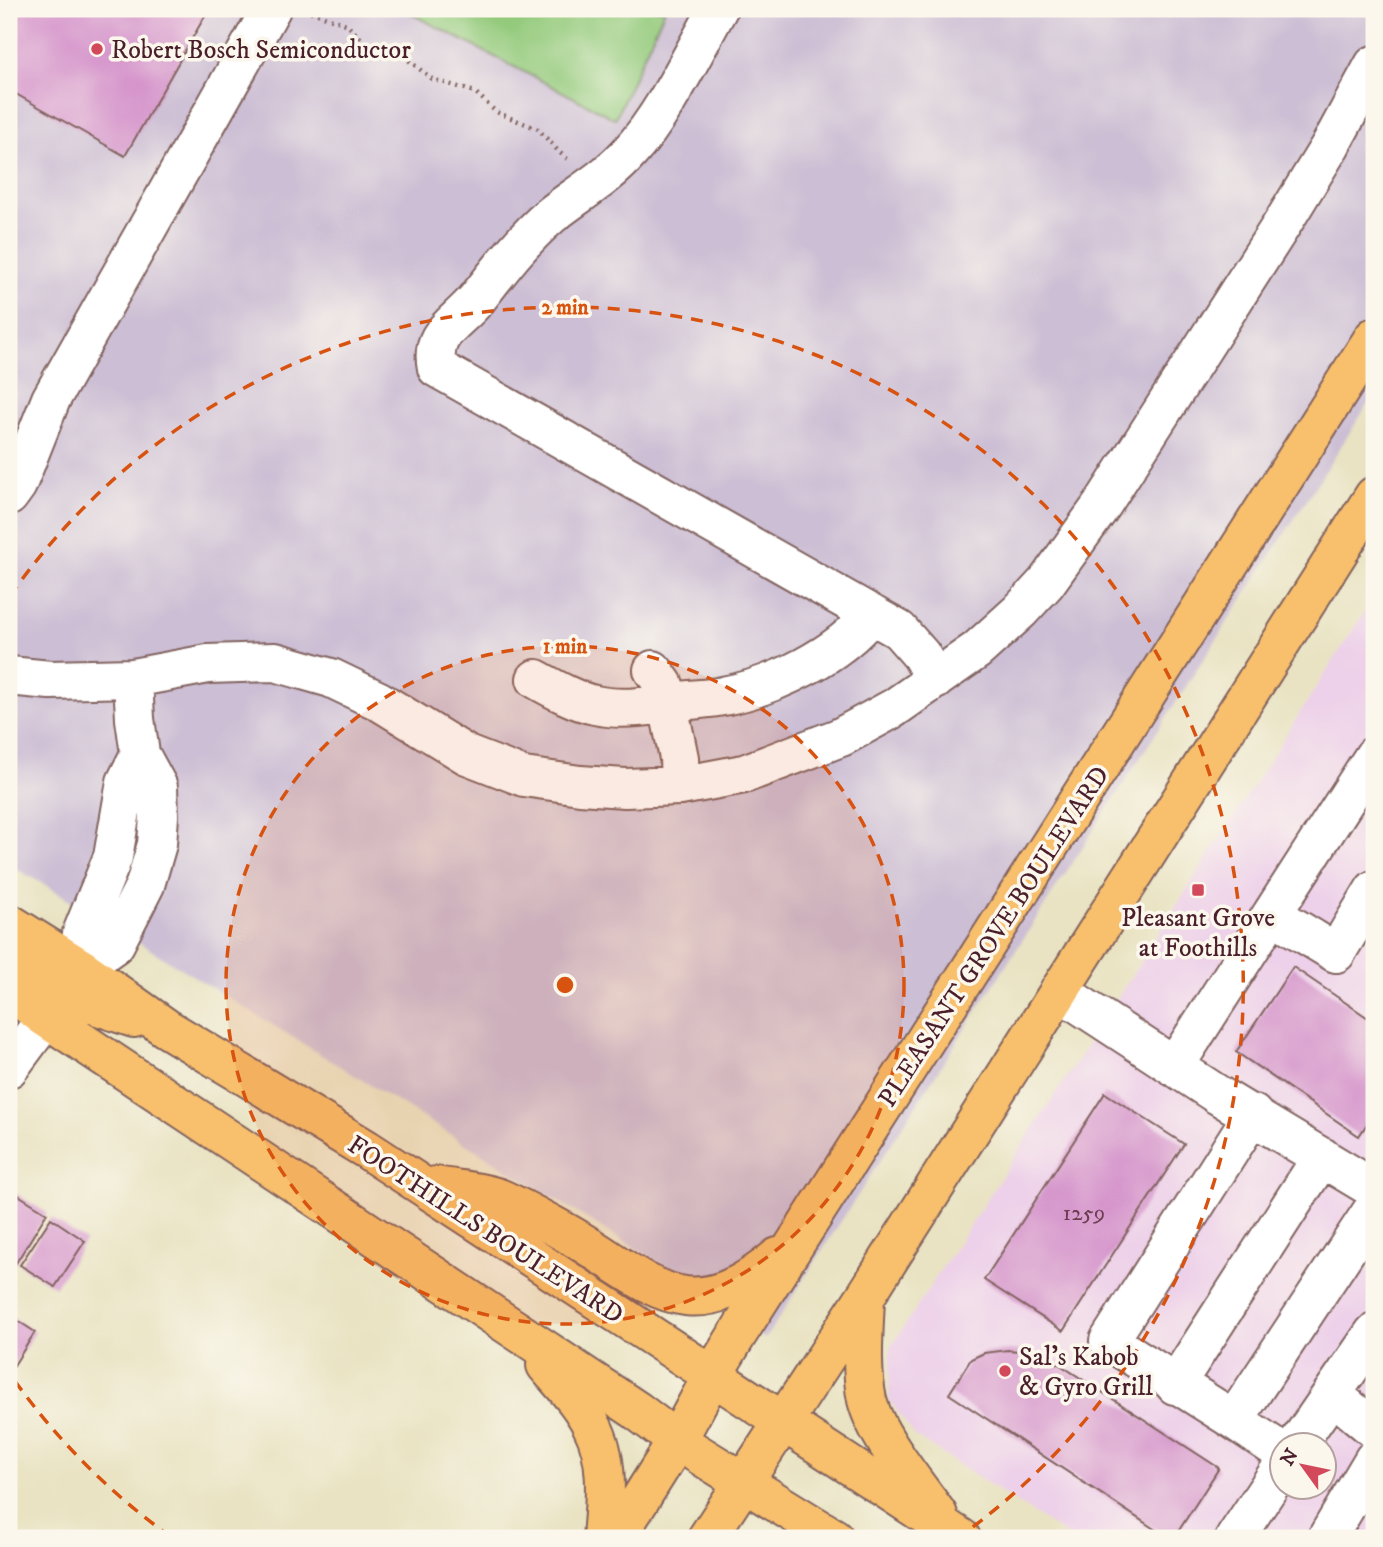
<svg xmlns="http://www.w3.org/2000/svg" width="1383" height="1547" font-family="'IM FELL DW Pica',serif">
<rect width="100%" height="100%" fill="#fbf7ec"/>
<filter id="ink" filterUnits="userSpaceOnUse"><feTurbulence type="fractalNoise" baseFrequency=".0143" numOctaves="2"/><feDisplacementMap in="SourceGraphic" scale="14" xChannelSelector="R" yChannelSelector="G"/><feConvolveMatrix kernelMatrix="1 2 1 2 8 2 1 2 1" color-interpolation-filters="sRGB"/></filter>
<filter id="wash" filterUnits="userSpaceOnUse"><feTurbulence type="fractalNoise" baseFrequency=".00686" numOctaves="4" result="noise"/><feDisplacementMap in="SourceGraphic" scale="28" xChannelSelector="R" yChannelSelector="G"/><feGaussianBlur stdDeviation="1.57" result="paint"/><feColorMatrix in="noise" values="0 0 0 0 0 0 0 0 0 0 0 0 0 0 0 0 0 1.4 0 .05"/><feComposite in="paint" operator="in"/></filter>
<g filter="url(#wash)">
<rect width="100%" height="100%" fill="#e9e3c3"/>
<!-- built -->
<path fill="#edd0e9" fill-rule="evenodd" d="M1374 597V1538H1071L916 1437 889 1400 890 1348 1090 1041ZM1282 1446H1324V1488H1282Z"/>
<!-- industrial -->
<path fill="#ccbed4" d="M9 9H1374V395L765 1339 650 1265 649 1257 47 886 9 865Z"/>
<!-- green -->
<path fill="#93ca7c" stroke="#6e7454" stroke-width="2" d="M402 9H665L615 119Z"/>
<g id="blocks">
<!-- building -->
<path fill="#d696cc" d="M9 9H209L125 156 9 90Z
M1293 967 1374 1022V1113L1359 1136 1236 1052Z
M1105 1093 1184 1144 1063 1331 984 1280Z
M12 1191 47 1213 16 1263 9 1259V1196Z
M51 1218 85 1241 55 1287 20 1265Z
M9 1315 35 1332 9 1373Z
M1008 1350 1030 1352 1051 1359 1219 1468 1174 1538H1168L949 1394 971 1359 984 1353Z"/>
</g>
</g>
<g filter="url(#ink)">
<use href="#blocks" fill-opacity="0" stroke="#826460" stroke-width="2"/>
<g fill="none" stroke-linecap="round" stroke-linejoin="round">
<!-- minor casing -->
<g stroke="#826460" stroke-width="42">
<path id="minor" d="M718 9C692 55 664 115 629 153 606 179 576 195 550 216 521 241 499 271 476 300 456 324 429 333 437 368L899 630 921 655 935 680
M9 496 17 485 51 399 271 9
M653 670 664 685 679 758 680 786
M9 676 50 680 133 678 208 664 275 662 331 678 379 701 467 755 524 777 580 785 625 788 680 786 744 774 841 737 894 708 977 650 1020 611 1046 583 1102 505 1284 221 1330 146 1374 65
M536 679C554 689 575 701 595 705 622 711 653 706 681 701 695 699 709 699 723 696 773 687 840 655 871 614
M1272 914 1374 756
M81 968 115 944 145 885 157 844 159 816 158 787 140 754 135 719 133 678
M81 968 82 933 113 857 126 782 140 754
M1059 991 1218 1095 1374 1189
M1174 1067 1272 914 1336 953 1374 890
M9 1068 46 1018
M1253 1114 1109 1341 1234 1420 1374 1208
M1175 1385 1322 1157
M1332 1394 1374 1429
M1234 1420 1282 1452
M1296 1446 1374 1333
M1235 1538 1282 1467
M1327 1538 1374 1459"/>
</g>
<!-- major casing -->
<g stroke="#826460" stroke-width="42">
<path id="major" d="M9 923 81 968 166 1028 366 1149 961 1538
M9 961 50 978 81 968
M9 990 46 1018 636 1410 677 1441 834 1538
M46 1018 86 1002 134 1018
M436 1186C456 1190 480 1191 499 1198 520 1207 541 1219 561 1230 648 1277 682 1338 778 1257
M865 1297C864 1330 860 1367 867 1400 876 1436 916 1484 938 1515
M546 1365C562 1384 581 1403 592 1426 610 1460 605 1501 602 1538
M616 1538 677 1441 712 1376 737 1335 1374 337
M707 1538 865 1297 1374 496"/>
</g>
<!-- path -->
<path stroke="#826460" stroke-width="4.5" stroke-dasharray="2 5" stroke-linecap="butt" d="M304 9 346 24 367 44 402 55 432 79 475 92 496 112 538 129 560 153 570 161"/>
<!-- minor -->
<use href="#minor" stroke="#fff" stroke-width="38"/>
<!-- major -->
<use href="#major" stroke="#f8bf6c" stroke-width="38"/>
</g>
</g>
<!-- distance rings -->
<circle cx="565" cy="985" r="339" fill="#d8530f" fill-opacity=".12"/>
<g fill="none" stroke="#d8530f" stroke-width="3.5" stroke-dasharray="12 9">
<circle cx="565" cy="985" r="339"/>
<path d="M171 1537A678 678 0 0 1 10 1374M10 596A678 678 0 1 1 959 1537"/>
</g>
<!-- markers -->
<g fill="#d1495b" stroke="#fbf7ec" stroke-width="2.5">
<circle cx="97" cy="49" r="7"/>
<rect x="1191" y="883" width="14" height="14" rx="3.5"/>
<circle cx="1005" cy="1371" r="7"/>
</g>
<g text-anchor="middle" stroke-width="7" stroke-linejoin="round" paint-order="stroke">
<!-- number labels -->
<g font-size="23" fill="#6d3d53">
<text x="1084" y="1220">1259</text>
</g>
<!-- poi labels -->
<g font-size="26" fill="#4a1f2b" stroke="#fbf7ec" text-anchor="start">
<text x="111" y="58">Robert Bosch Semiconductor</text>
<text x="1198" y="926" text-anchor="middle">Pleasant Grove<tspan x="1198" dy="30">at Foothills</tspan></text>
<text x="1019" y="1365">Sal's Kabob<tspan x="1019" dy="30">&amp; Gyro Grill</tspan></text>
</g>
<!-- street labels -->
<g font-size="26" fill="#4a1f2b" stroke="#fbf7ec">
<text transform="translate(993 936) rotate(-57)" y="9">PLEASANT GROVE BOULEVARD</text>
<text transform="translate(486 1229) rotate(33)" y="9">FOOTHILLS BOULEVARD</text>
</g>
</g>
<circle cx="565" cy="985" r="10" fill="#d8530f" stroke="#fbf7ec" stroke-width="3.5"/>
<g font-size="21" text-anchor="middle" font-weight="bold" fill="#d8530f" stroke="#fbf7ec" stroke-width="7" stroke-linejoin="round" paint-order="stroke">
<text x="565" y="314">2 min</text>
<text x="565" y="653">1 min</text>
</g>
<!-- margin -->
<rect width="1383" height="1547" fill="none" stroke="#fbf7ec" stroke-width="35"/>
<!-- north arrow -->
<g transform="translate(1303 1466) rotate(303)"><circle r="33" fill="#fbf7ec" stroke="#b4a19f" stroke-width="2"/>
<path d="M0-5L12 26L0 18L-12 26Z" fill="#d1495b"/>
<text y="-10" font-size="19" font-weight="bold" text-anchor="middle" fill="#4a1f2b">N</text>
</g>
</svg>
